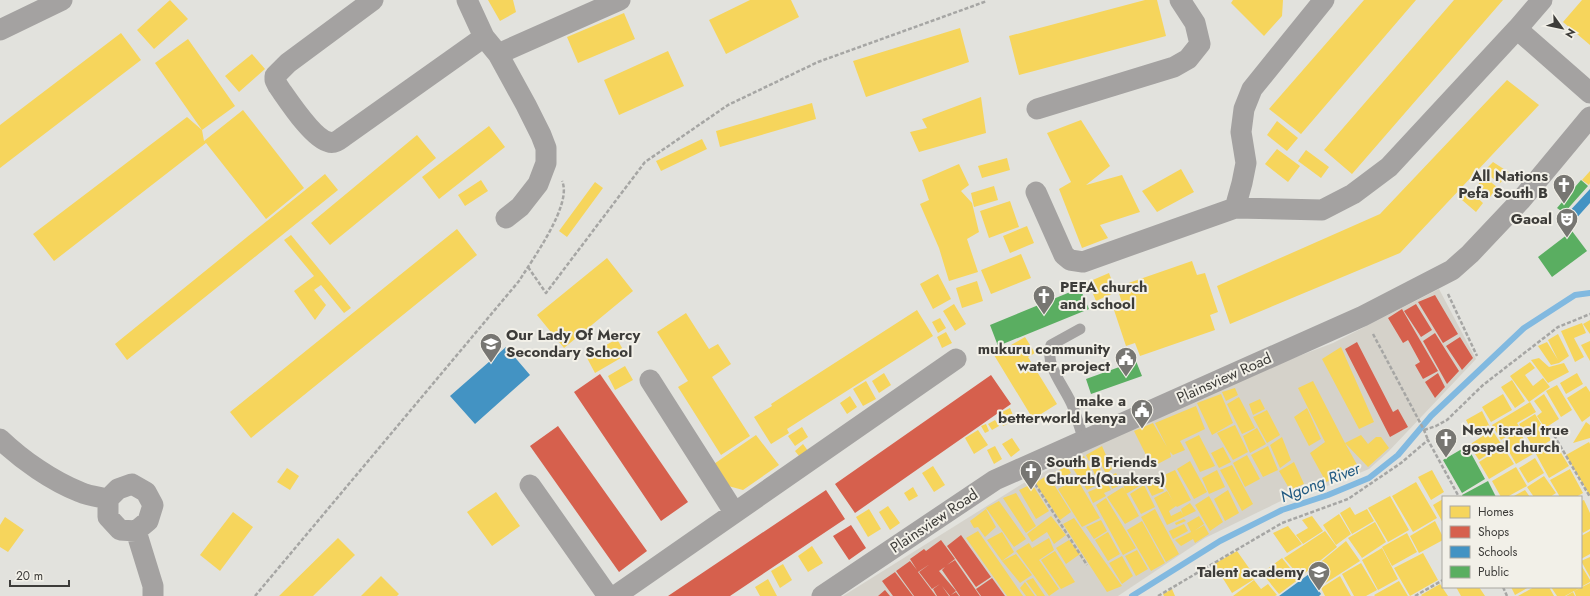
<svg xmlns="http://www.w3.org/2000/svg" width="1590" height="596" font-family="Jost,sans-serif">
<rect width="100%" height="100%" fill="#e2e2dd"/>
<!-- built -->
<path fill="#d5d2ca" d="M1439 289 1476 359 1388 452 1369 469 1333 484 1281 501 1205 538 1118 596H843L1022 484 1092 446 1283 362 1333 343Z"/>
<!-- homes -->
<path fill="#f6d55c" d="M170 0 188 19 154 49 137 30Z
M488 0H513L516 12 500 21Z
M750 0H791L799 17 726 54 709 20Z
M1145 0H1157L1166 36 1019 75 1009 36Z
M1233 0H1283L1282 16 1264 36 1231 3Z
M1364 0H1416L1301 134 1269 109Z
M1454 0H1503L1352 174 1324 150Z
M1582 0H1590V45L1563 22Z
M624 13 635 39 578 63 567 37Z
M960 28 969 62 866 97 853 61Z
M121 33 141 60 0 168V125Z
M188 39 235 106 202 130 204 141 243 110 304 188 266 219 206 143 54 261 33 234 187 117 202 130 155 63Z
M668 51 684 86 619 115 604 80Z
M252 54 265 69 239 92 225 76Z
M1507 80 1539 105 1400 253 1230 324 1217 286 1380 214Z
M981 97 986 133 919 152 910 132 927 128 922 119Z
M812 103 816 119 720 147 716 131Z
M1081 120 1110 166 1086 185 1122 175 1140 212 1100 225 1108 238 1082 248 1059 189 1071 182 1047 133Z
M1277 121 1298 138 1287 151 1267 135Z
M489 126 505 147 439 199 422 177Z
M417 135 436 158 330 245 311 223Z
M702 139 707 149 661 171 656 161Z
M1277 149 1300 166 1288 182 1265 164Z
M1306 150 1329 167 1321 178 1298 161Z
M1007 158 1010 170 982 178 978 166Z
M1493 162 1510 173 1500 183 1483 172Z
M959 164 969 185 961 191 972 203 979 232 967 239 978 272 949 281 939 248 920 204 929 200 922 180Z
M1181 169 1194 192 1157 212 1142 191Z
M1590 171V183L1589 185 1582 180Z
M325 174 338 190 127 360 115 344Z
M1483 176 1497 187 1490 197 1476 189Z
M481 180 488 191 465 206 458 195Z
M595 182 603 188 567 237 559 231Z
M994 186 998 200 974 207 971 193Z
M1469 190 1483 203 1476 212 1462 200Z
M1010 201 1019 227 989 238 980 211Z
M1027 226 1034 243 1010 253 1003 236Z
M457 229 477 255 251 438 230 412Z
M291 235 351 308 344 313 321 285 314 290 326 305 315 320 294 291 314 276 284 240Z
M1021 254 1031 278 991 294 981 270Z
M607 258 633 291 564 348 537 315Z
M1192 261 1197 275 1205 273 1218 312 1210 315 1215 330 1140 356 1135 343 1126 346 1113 307 1122 303 1117 287Z
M1109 273 1116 292 1096 301 1088 282Z
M938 274 951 299 933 309 920 284Z
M977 281 983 301 962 308 956 288Z
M954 304 966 324 955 331 943 311Z
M917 310 933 336 787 429 789 433 771 444 754 417 772 406 771 404Z
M686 313 709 349 718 344 731 364 712 377 750 436 721 455 678 387 688 381 657 332Z
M940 318 946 328 938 333 932 322Z
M1590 320V334L1583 324Z
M1582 323 1586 333 1574 338 1584 357 1575 362 1561 331Z
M946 332 952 343 942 348 937 337Z
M1558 334 1569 356 1559 363 1551 365 1538 346 1547 342 1558 360 1548 340Z
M1025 337 1035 353 1028 357 1057 404 1033 419 994 355Z
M617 339 626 355 595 373 586 356Z
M1590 341V361L1581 345Z
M1341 347 1374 422 1359 429 1322 359Z
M1539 358 1549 367 1564 363 1569 372 1548 383 1531 360Z
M1530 362 1535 368 1525 375 1533 386 1543 378 1550 387 1529 402 1510 376Z
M625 366 633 380 615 390 608 376Z
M884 373 891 385 879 393 872 381Z
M1577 373 1583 384 1566 394 1560 383Z
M1512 380 1525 401 1515 408 1501 387Z
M866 381 876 399 863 406 853 389Z
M1313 381 1345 443 1361 435 1368 444 1376 437H1381L1389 448 1368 467 1345 443 1360 470 1326 482 1310 453 1325 442 1298 388Z
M1557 385 1572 410 1561 417 1546 391Z
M1586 386 1590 392V416L1582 422 1567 398Z
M1235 388 1238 395 1226 401 1222 392Z
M1221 394 1233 423 1212 435 1197 403Z
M1503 394 1512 410 1491 422 1482 407Z
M1544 394 1559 419 1545 428 1537 416 1542 412 1534 401Z
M850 396 857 407 847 414 840 403Z
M1239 397 1255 428 1242 434 1227 404Z
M1260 399 1265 409 1253 415 1249 404Z
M1530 402 1536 412 1517 423 1520 428 1501 440 1492 425Z
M1196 406 1205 429 1180 441 1185 450 1173 455 1170 452 1171 457 1152 467 1134 431 1153 423 1167 447 1155 423Z
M1010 408 1015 420 1003 426 998 414Z
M1307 408 1321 439 1309 446 1294 417Z
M1267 410 1280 435 1267 443 1253 417Z
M1482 411 1490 427 1474 435 1466 420Z
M1535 414 1551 440 1535 450 1519 424Z
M995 420 999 426 992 430 988 424Z
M1586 422 1590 425V438L1573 443Z
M986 424 989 431 985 433 981 426Z
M1235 425 1248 452 1233 460 1217 433Z
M802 427 808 437 795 446 788 436Z
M1257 428 1266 444 1250 453 1243 436Z
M978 430 988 445 974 454 965 438Z
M1492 430 1502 445 1479 460 1469 445Z
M1519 431 1533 454 1516 464 1503 441Z
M756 435 779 465 743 490 721 484 711 466Z
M1199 435 1215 466 1200 472 1185 442Z
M1282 437 1291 460 1280 468 1270 445Z
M1012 438 1020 450 1011 457 1002 444Z
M1589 442 1590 444V496L1566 455Z
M1555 443 1569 466 1549 478 1536 454Z
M803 444 811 455 803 461 795 451Z
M995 446 1002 459 994 464 987 450Z
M1102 446 1112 469 1106 474 1100 462 1097 461 1096 458 1089 461 1086 455Z
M1268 446 1278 470 1263 477 1251 455Z
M1223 447 1231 462 1219 468 1211 453Z
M1503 447 1514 464 1489 479 1479 462Z
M1247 455 1260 479 1245 487 1233 463Z
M1084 456 1097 485 1087 490 1070 464Z
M1535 458 1544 473 1528 483 1519 468Z
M1190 461 1207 492 1194 499 1177 469Z
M1294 462 1304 484 1290 490 1279 471Z
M1097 463 1111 490 1104 493 1106 496 1093 503 1088 492 1100 487 1091 466Z
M1232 465 1253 504 1242 511 1220 470Z
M933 466 945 485 934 492 922 473Z
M1067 466 1071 473 1056 481 1052 474Z
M1516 467 1527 486 1507 497H1501L1492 481Z
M287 468 299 476 290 490 277 482Z
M1570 469 1583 493 1576 497H1560L1550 480Z
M1175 470 1191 500 1177 507 1176 506 1169 511 1171 516 1181 511 1183 515 1181 509 1190 503 1196 511 1167 525 1154 498 1167 491 1173 501 1160 477Z
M1217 470 1225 487 1209 494 1202 478Z
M1432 470 1444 492 1431 500 1418 477Z
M1116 473 1120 481 1134 473 1141 485 1126 494 1123 484 1112 489 1108 477Z
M1048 475 1071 512 1060 520 1035 483Z
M1544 476 1556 493 1550 497H1534L1527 487Z
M1157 478 1164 491 1152 496 1146 484Z
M1077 479 1100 518 1082 527 1058 489Z
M1416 482 1437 518 1413 532 1392 496Z
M1032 484 1049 511 1036 519 1019 490Z
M1144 485 1155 507 1141 514 1130 494Z
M913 487 918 496 909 501 904 493Z
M1123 487 1139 516 1125 524 1107 497Z
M1228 490 1239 513 1225 521 1214 499Z
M1525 490 1530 497H1512Z
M496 492 520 526 492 546 467 512Z
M1016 493 1036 526 1026 533 1003 498Z
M1209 496 1223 522 1210 531 1195 505Z
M1390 496 1409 530 1388 542 1368 508Z
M1106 498 1136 548 1123 555 1096 505Z
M1443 499V523L1433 505Z
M1584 500 1590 513V529L1583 533 1581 529V501Z
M999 501 1026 539 1014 547 986 508Z
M888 506 900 523 890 530 879 512Z
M1350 507 1355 515 1367 509 1374 521 1352 534 1340 513Z
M869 509 881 529 868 537 856 517Z
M986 509 996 527 985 537 978 527 974 528 970 521Z
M1155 509 1179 554 1166 562 1141 517Z
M233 512 253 527 220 571 200 555Z
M1339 514 1351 534 1336 545 1323 525Z
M1051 516 1066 535 1054 544 1047 532 1032 542 1027 534Z
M1199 516 1204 524 1194 531 1204 525 1209 534 1195 543 1193 539 1181 546 1175 540 1191 532 1187 523Z
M1312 516 1323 531 1303 544 1296 535 1308 528 1302 520Z
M5 517 24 530 8 552 0 547V525Z
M1074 518 1122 586 1107 592 1063 524Z
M1184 519 1186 521 1176 525 1175 523Z
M1101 520 1107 531 1094 539 1086 527Z
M1142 521 1165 563 1151 571 1127 530Z
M1435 521 1443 537V540L1419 553 1410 536Z
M1375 522 1386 542 1362 558 1348 538Z
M1184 524 1188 531 1173 539 1169 531Z
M1288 526 1302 544 1287 553 1273 533Z
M978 531 1023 596H1007L966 538Z
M1325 531 1337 547 1300 577 1284 558Z
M1590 531V554L1581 559V536Z
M1002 532 1014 552 1002 561 1016 554 1032 575 1020 583 1002 561 987 540Z
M1108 532 1120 554 1108 561 1095 540Z
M1407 533 1417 552 1392 566 1382 547Z
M338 538 355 555 313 596H279Z
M1049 538 1054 550 1039 560 1059 589 1049 596 1016 551 1029 543 1032 548Z
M1069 540 1080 554 1066 564 1056 548Z
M1346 541 1360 561 1321 586 1311 570Z
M812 546 823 563 808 572 798 556Z
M1382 548 1398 579 1378 590 1362 560Z
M1137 550 1148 569 1136 576 1125 556Z
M1055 551 1075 582 1061 589 1041 560Z
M1237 551 1256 578 1232 593 1214 564Z
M1423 553 1438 580 1410 596 1394 568Z
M1122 556 1133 576 1122 584 1109 563Z
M1590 557V577L1581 561Z
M1282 558 1299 579 1279 594 1262 573Z
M1361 563 1377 590 1366 596H1354L1342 574Z
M783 564 792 580 780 588 771 571Z
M1581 565 1590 580V582L1581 587Z
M381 576 399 594 397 596H361Z
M1340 576 1351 596H1325L1321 588Z
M1033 578 1045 596H1037L1026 581Z
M768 579 777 596H760L755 587Z
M1254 580 1261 589 1268 584 1277 595 1275 596H1233Z
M1399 581 1408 596H1375L1374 595Z
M1025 582 1035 596H1026L1020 588Z
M1590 583V596H1576L1574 591Z
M1440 584 1448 596H1422L1421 595Z
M1456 587H1479L1485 596H1461Z
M1511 587H1529L1515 595Z
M1534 587H1549L1554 596H1518Z
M1551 587H1581L1565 596H1557Z
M1172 589 1175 596H1164L1163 594Z
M1573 592 1575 596H1566Z"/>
<!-- shops -->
<path fill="#d6604d" d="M1435 295 1458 334 1443 343 1418 302Z
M1416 304 1432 330 1421 337 1404 311Z
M1402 309 1438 371 1423 379 1415 365 1420 362 1408 340 1403 343 1388 318Z
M1435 333 1459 371 1447 384 1423 341Z
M1460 337 1473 358 1462 370 1446 346Z
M1357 342 1393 412 1398 409 1408 427 1390 437 1345 349Z
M1438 373 1445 387 1435 398 1425 382Z
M600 374 688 502 661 521 574 392Z
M991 375 1011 404 855 513 835 484Z
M558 426 647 551 619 572 530 446Z
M826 490 845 519 730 596H668Z
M851 525 866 548 849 560 833 536Z
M961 535 991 577 976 587 947 546Z
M941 540 955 559 947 565 955 560 980 596H960L942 570 945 567 939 571 956 591 951 595 956 592 959 596H950L942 586 949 596H937L933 589 940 584 932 589 919 572 930 564 918 572 936 596H914L896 571 910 561 917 570 910 559 924 549 926 551Z
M895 572 913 596H893L882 581Z
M992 578 1005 596H981L976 589Z
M885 590 890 596H878Z"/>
<!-- schools -->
<path fill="#4393c3" d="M1590 189V203L1573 222 1566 215Z
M506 347 530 375 475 424 450 396Z
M1309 574 1321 594 1319 596H1279Z"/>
<!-- public -->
<path fill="#5aae61" d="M1581 180 1588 186 1564 213 1557 208Z
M1572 231 1587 251 1552 277 1538 257Z
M1080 288 1089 309 998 346 990 325Z
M1136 361 1142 376 1091 394 1086 379Z
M1467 446 1485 479 1462 493 1443 460Z
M1488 481 1496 497H1463L1462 495Z"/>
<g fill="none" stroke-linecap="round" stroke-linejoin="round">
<!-- stream -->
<path stroke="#81b9e0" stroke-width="6" d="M1132 596 1220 541 1282 510 1328 495 1369 478 1398 455 1431 416 1524 328 1575 295 1590 293"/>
<!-- path -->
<path stroke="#a6a6a4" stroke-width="2.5" stroke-dasharray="4 2" stroke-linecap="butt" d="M528 267 546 293 645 162 728 105 818 62 987 1
M1448 294 1477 356
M1373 334 1424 430 1428 440
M1424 430 1436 426 1447 420 1483 385 1558 327 1590 314
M1551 430 1590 497
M1035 484 1087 565
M1503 587 1507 596
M255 596 519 281C532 260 573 204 562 181
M1158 596 1282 523 1348 499 1401 463 1428 440 1459 497
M1415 596 1443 580"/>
<!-- lane -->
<path stroke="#a4a2a1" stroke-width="11" d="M1080 329 1051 345C1044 366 1066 388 1073 407 1077 418 1080 429 1084 440"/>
<!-- street -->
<path stroke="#a4a2a1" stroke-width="21" d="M373 0 288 63 275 76V80L278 86C288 100 313 139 329 142 334 144 339 140 343 137L484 37
M467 0 484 37 498 54 526 105 541 135 546 148V163L538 184 520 207 506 218
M1517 29 1590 93
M0 30 62 0
M498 54 620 0
M1037 109 1174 67 1188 59 1200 44 1195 23 1180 0
M1036 192 1064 255 1070 260 1083 262 1235 208 1242 183 1246 163 1241 132 1244 109 1252 89 1324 0
M1235 208 1322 210 1353 194 1389 167 1517 29 1542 0
M650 380 734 512
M0 439C22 460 52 481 80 492 89 496 99 497 108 499
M132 484 146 492 153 505 148 521 136 531 120 530 108 517V499L118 489Z
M530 485 608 596
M136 531 153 586V596
M615 596 956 359
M822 596 995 480 1363 316 1452 270 1470 254 1521 200 1590 117"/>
</g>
<!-- icons -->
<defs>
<g id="church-pin" transform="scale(1.15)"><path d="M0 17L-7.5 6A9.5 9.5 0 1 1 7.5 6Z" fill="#777672" stroke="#f2f0e8"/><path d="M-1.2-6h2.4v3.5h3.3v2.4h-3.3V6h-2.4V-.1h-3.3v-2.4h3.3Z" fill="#fff"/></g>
<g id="theatre-pin" transform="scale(1.15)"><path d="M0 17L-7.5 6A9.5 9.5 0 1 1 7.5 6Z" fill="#777672" stroke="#f2f0e8"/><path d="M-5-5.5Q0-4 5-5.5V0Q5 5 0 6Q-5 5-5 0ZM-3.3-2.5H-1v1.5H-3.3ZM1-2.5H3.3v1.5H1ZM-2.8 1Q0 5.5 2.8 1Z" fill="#fff"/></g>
<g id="school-pin" transform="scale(1.15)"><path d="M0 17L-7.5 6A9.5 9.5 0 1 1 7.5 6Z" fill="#777672" stroke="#f2f0e8"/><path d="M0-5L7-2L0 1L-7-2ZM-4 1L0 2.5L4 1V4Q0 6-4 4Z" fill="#fff"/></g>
<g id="civic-pin" transform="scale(1.15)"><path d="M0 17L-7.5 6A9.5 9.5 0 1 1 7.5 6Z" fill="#777672" stroke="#f2f0e8"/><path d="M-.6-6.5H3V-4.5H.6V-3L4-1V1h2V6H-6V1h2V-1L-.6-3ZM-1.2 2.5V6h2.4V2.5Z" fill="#fff"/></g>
</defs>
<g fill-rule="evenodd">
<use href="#church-pin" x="1564" y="185"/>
<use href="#theatre-pin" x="1567" y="219"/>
<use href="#church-pin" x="1044" y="296"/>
<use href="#school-pin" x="491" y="344"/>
<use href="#civic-pin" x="1126" y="358"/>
<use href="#civic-pin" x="1142" y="410"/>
<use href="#church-pin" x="1446" y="439"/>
<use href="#church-pin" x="1031" y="471"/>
<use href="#school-pin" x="1319" y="572"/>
</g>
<g text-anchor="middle" stroke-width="4" stroke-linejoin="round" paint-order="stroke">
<!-- poi labels -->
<g font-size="15" font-weight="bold" fill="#3d3c39" stroke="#f2f0e8" text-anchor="end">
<text x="1548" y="181">All Nations<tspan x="1548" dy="17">Pefa South B</tspan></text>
<text x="1552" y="224">Gaoal</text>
<text x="1060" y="292" text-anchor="start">PEFA church<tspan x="1060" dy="17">and school</tspan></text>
<text x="506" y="340" text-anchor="start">Our Lady Of Mercy<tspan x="506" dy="17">Secondary School</tspan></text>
<text x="1110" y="354">mukuru community<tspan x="1110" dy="17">water project</tspan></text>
<text x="1126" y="406">make a<tspan x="1126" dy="17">betterworld kenya</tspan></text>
<text x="1462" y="435" text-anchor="start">New israel true<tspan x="1462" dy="17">gospel church</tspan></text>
<text x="1046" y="467" text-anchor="start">South B Friends<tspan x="1046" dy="17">Church(Quakers)</tspan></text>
<text x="1304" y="577">Talent academy</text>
</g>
<!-- street labels -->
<g font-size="15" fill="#3d3c39" stroke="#f2f0e8">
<text transform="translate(1224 378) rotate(-24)" y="5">Plainsview Road</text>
<text transform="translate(934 521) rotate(-34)" y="5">Plainsview Road</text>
</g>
<!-- water labels -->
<g font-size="16" font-style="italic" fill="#215a82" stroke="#f2f0e8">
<text transform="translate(1320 482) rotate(-21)" y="6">Ngong River</text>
</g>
</g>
<!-- legend -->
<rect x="1442" y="496" width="140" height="92" fill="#f2f0e8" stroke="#aaa8a2"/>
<rect x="1450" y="506" width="20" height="12" fill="#f6d55c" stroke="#aaa8a2"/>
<text x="1478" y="516" font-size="12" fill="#3d3c39">Homes</text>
<rect x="1450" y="526" width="20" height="12" fill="#d6604d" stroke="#aaa8a2"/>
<text x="1478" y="536" font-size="12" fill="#3d3c39">Shops</text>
<rect x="1450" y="546" width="20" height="12" fill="#4393c3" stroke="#aaa8a2"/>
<text x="1478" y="556" font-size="12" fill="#3d3c39">Schools</text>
<rect x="1450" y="566" width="20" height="12" fill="#5aae61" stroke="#aaa8a2"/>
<text x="1478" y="576" font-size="12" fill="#3d3c39">Public</text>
<!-- north arrow -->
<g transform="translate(1562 28) rotate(123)" stroke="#f2f0e8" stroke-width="3" paint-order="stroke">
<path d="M0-3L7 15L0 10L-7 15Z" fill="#3d3c39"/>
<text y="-6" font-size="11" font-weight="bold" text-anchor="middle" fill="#3d3c39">N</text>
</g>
<!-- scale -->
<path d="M10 580v6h59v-6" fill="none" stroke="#3d3c39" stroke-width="2"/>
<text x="16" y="580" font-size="12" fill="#3d3c39" stroke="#f2f0e8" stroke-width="3" paint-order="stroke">20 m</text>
</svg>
